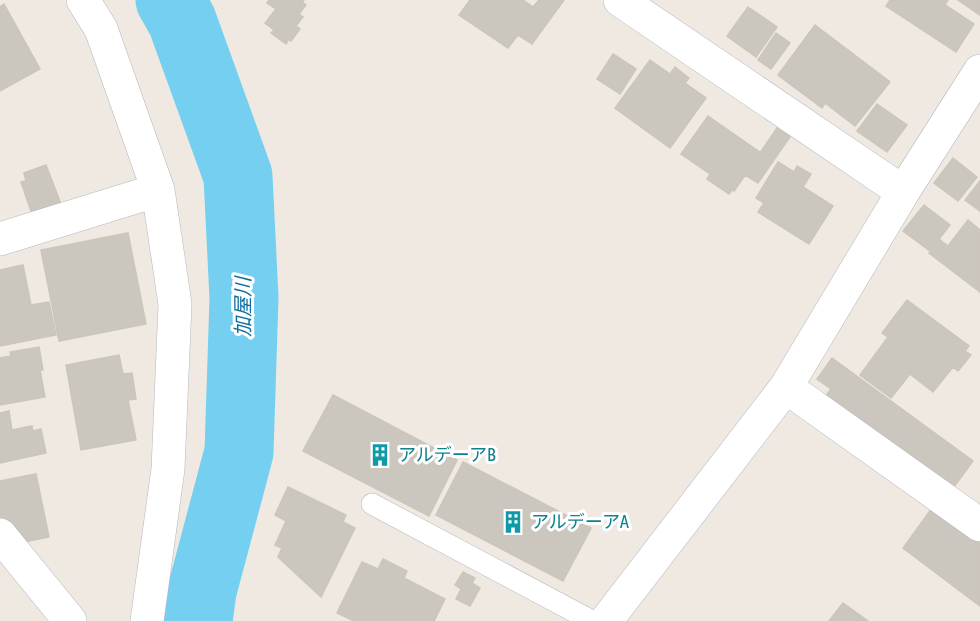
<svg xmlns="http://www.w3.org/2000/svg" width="980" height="621" font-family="'Asap Condensed','Noto Sans JP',sans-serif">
<rect width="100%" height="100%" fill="#efe9e1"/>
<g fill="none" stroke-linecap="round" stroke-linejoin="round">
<!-- river -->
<path stroke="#75cff0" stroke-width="69" d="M170 0 182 21 238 176 244 298 239 452 202 591 198 621"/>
</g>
<!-- building -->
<path fill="#cbc7bf" stroke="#cbc5ba" stroke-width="1.5" d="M269 0H304L302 2 306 5 299 14 303 17 296 26 300 29 291 41 289 39 286 44 271 33 274 30 265 23 276 9 267 3Z
M470 0H523L537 10 508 48 459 15Z
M539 0H564L532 44 518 35 537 10 533 7Z
M890 0H948L945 5 974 24 956 52 886 6Z
M958 0H980V15Z
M4 4 40 69 0 91V7Z
M748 7 777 27 756 57 727 36Z
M815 25 890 82 855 126 825 103 822 108 778 75Z
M776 33 790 43 771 69 758 60Z
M613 54 636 69 620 94 597 79Z
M650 60 670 74 675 67 689 78 685 83 706 98 670 148 615 108Z
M877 104 907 125 887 152 857 131Z
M708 116 761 153 734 191 733 189 729 194 707 179 710 174 681 154Z
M777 128 790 137 758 183 745 175Z
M953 158 977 177 958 201 934 183Z
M778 162 794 172 797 166 811 174 803 187 833 206 809 244 758 212 764 203 756 198Z
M46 165 61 204 32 214 21 182 26 181 24 173Z
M980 181V211L965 200Z
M924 205 950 225 930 251 903 231Z
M968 220 980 230V292L929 253 939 239 948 246Z
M128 233 146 324 59 341 41 250Z
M23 265 31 305 49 302 56 335 0 346V270Z
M907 300 969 346 965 351 971 355 958 371 953 367 933 392 910 374 891 398 860 375 888 337 882 333Z
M39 347 43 370H40L45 397 0 405V358L11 356 10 352Z
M119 355 123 374 132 373 136 399 128 400 136 440 81 450 66 365Z
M832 358 973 461 951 491 824 398 831 389 817 379Z
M333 395 457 460 429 516 303 451Z
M9 411 12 430 32 426 33 431 41 429 46 453 0 463V413Z
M463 462 591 528 563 581 436 515Z
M36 474 49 537 0 547V481Z
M288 487 346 515 343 522 355 528 321 597 278 557 282 548 275 545 286 521 275 515Z
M935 504 980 538V606L903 548Z
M383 559 407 571 404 578 445 599 434 621H354L337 613 362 562 378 569Z
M463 572 475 578 472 583 480 588 470 606 456 599 461 589 455 585Z
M843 603 868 621H829Z"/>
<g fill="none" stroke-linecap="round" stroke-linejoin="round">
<!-- service casing -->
<g stroke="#b4b7c1" stroke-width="22">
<path id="service" d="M372 504 592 621"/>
</g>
<!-- minor casing -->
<g stroke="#b4b7c1" stroke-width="34">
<path id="minor" d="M83 0 101 29 158 190 175 304 168 469 147 621
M620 0 903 192
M0 239 158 190
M786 387 980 525
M0 535 70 621
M606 621 786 387 903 192 980 71"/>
</g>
<!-- service -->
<use href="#service" stroke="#fff" stroke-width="21"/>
<!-- minor -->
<use href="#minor" stroke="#fff" stroke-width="33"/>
</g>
<!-- icons -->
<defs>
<g id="building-bare" transform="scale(1.8)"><path d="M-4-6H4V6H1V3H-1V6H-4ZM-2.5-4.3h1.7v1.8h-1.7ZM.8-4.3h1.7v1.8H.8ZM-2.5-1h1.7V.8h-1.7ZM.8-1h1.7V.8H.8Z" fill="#0f9aa8" stroke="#fff" stroke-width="2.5" paint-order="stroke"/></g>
</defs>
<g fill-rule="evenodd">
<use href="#building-bare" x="380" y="455"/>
<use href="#building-bare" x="513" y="522"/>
</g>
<g text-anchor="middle" stroke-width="6" stroke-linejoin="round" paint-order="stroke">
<!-- culture labels -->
<g font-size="18" fill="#0d838f" stroke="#fff" text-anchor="start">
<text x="398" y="461">アルデーアB</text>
<text x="531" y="528">アルデーアA</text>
</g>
<!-- water labels -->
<g font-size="20" font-style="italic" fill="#0d6fa3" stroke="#fff">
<text transform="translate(243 307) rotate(-90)" y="7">加屋川</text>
</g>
</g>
</svg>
